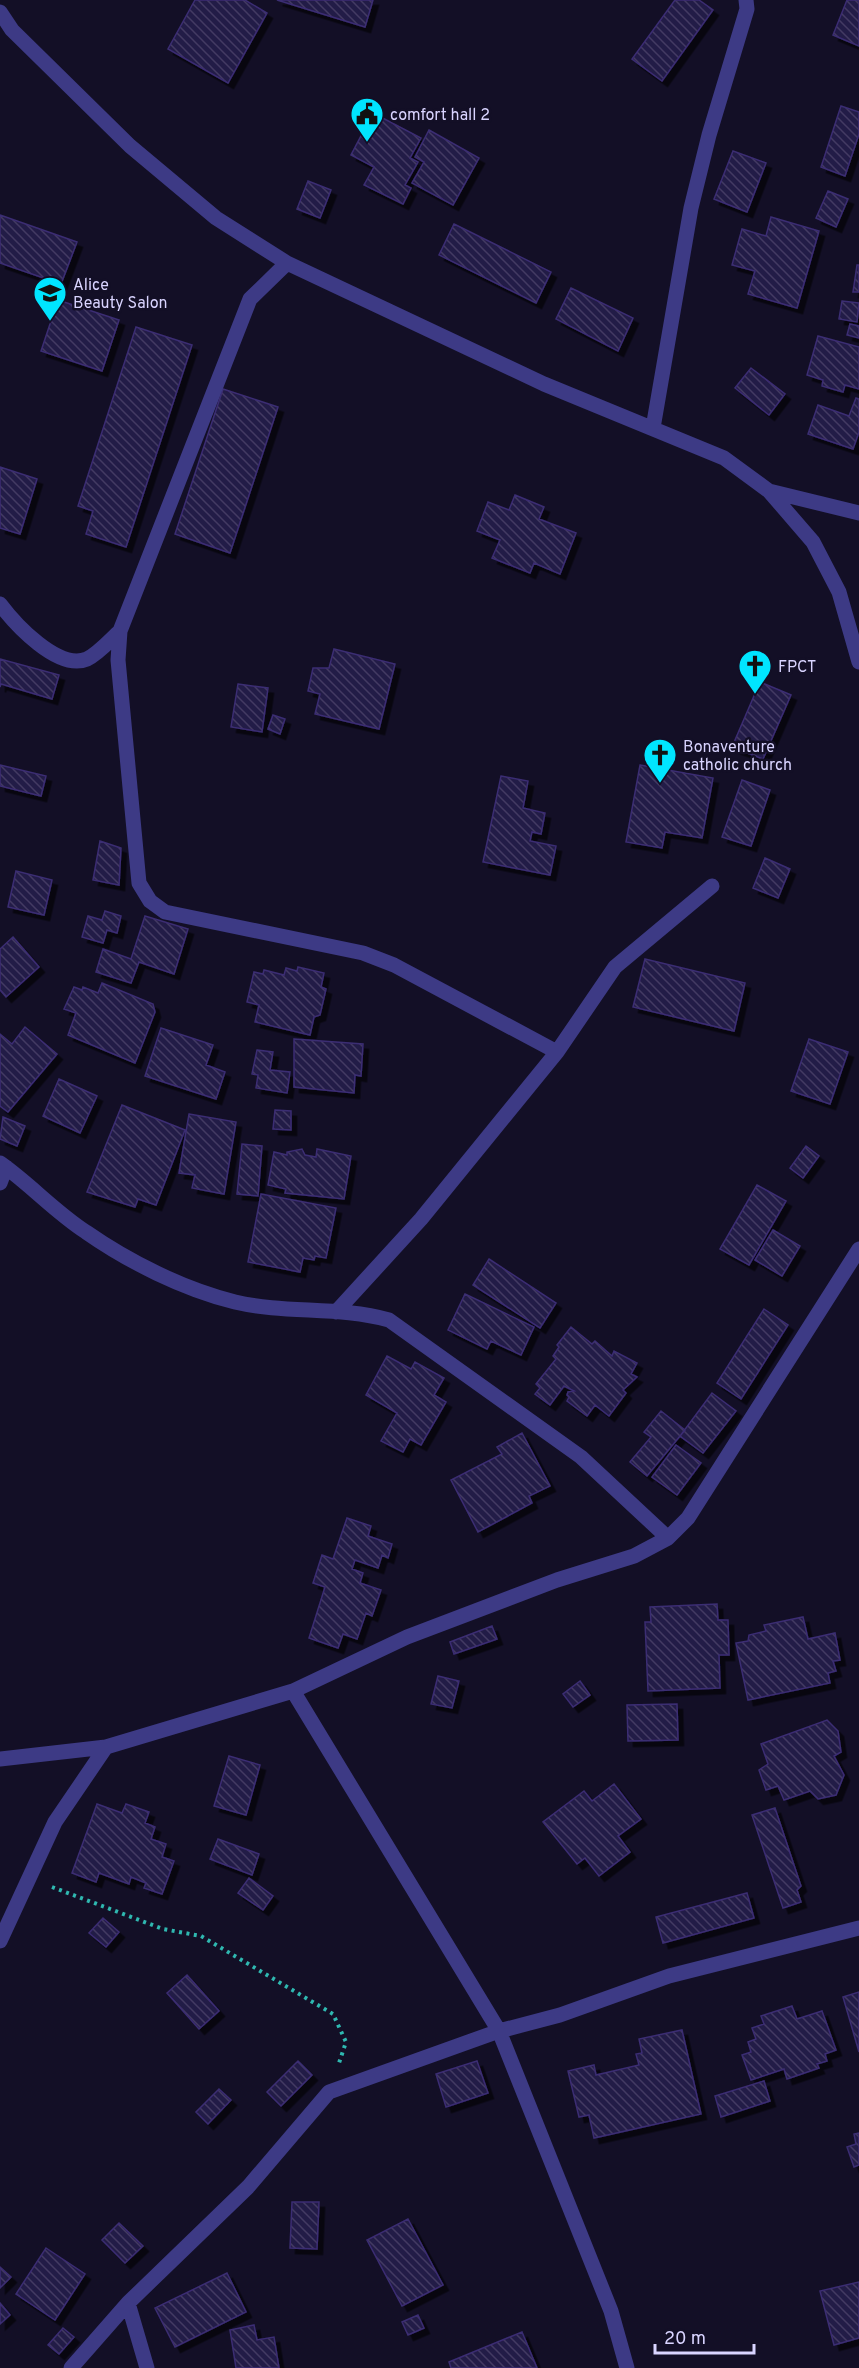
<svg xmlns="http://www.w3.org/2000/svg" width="859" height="2368" font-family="Overpass,sans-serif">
<defs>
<pattern id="building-back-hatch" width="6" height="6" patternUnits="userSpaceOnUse" patternTransform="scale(1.5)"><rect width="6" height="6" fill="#241b47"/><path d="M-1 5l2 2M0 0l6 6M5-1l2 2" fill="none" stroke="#433b63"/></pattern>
<filter id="shadow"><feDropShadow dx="5.5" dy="5.5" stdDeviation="0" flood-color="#0009"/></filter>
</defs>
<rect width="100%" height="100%" fill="#130f26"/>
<!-- building -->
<path fill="url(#building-back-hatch)" stroke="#3b2d73" stroke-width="1.5" filter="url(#shadow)" d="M195 0H245L267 13 228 83 168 49Z
M277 0H373L365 27Z
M675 0H699L713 10 662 81 632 59Z
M847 0H859V46L833 35Z
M841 106 859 112V134L845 176 821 167Z
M373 113 421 138 410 158 418 162 405 185 411 188 403 204 364 185 374 167 351 155Z
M429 130 479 158 453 205 412 183 424 162 415 157Z
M733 151 766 163 747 212 714 199Z
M308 181 331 190 320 218 297 209Z
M828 191 848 199 836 227 816 218Z
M0 215 77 242 61 284 0 263Z
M771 217 819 231 797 308 748 294 755 271 732 265 742 229 766 236Z
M454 224 551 272 536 303 439 255Z
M857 265H859V292H853Z
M571 288 633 318 618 351 556 319Z
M58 300 119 320 102 371 41 351Z
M842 301 859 303 857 322 839 319Z
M850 324 859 326V338L847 335Z
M136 327 192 345 126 547 86 534 93 511 78 506Z
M818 336 859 347V389L845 385 843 392 822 386 823 380 807 375Z
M751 368 785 394 769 415 735 388Z
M223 389 278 407 230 553 175 534Z
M856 398 859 399V432L853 449 808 434 818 405 849 416Z
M0 467 37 479 20 534 0 528Z
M515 495 544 507 539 519 576 533 560 574 534 563 530 573 492 558 500 540 477 531 488 502 509 510Z
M334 649 395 664 379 729 315 714 320 694 308 691 313 668H329Z
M0 659 59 675 52 699 1 684 0 687Z
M760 682 791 695 763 759 732 747Z
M238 684 268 688 262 732 231 727Z
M273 715 285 719 280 734 268 729Z
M0 765 46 776 41 796 0 786Z
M640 765 713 778 702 838 665 832 662 848 626 842Z
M501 776 528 781 523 808 545 813 541 834 532 832 530 841 556 846 550 875 483 862Z
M742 780 770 790 751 846 722 837Z
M100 841 121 848 119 885 93 880Z
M765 858 790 869 778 898 753 888Z
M16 871 52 880 44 915 8 907Z
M105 911 121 916 117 933 107 930 103 943 82 937 88 916 102 920Z
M145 916 188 929 174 974 139 962 131 983 96 972 103 949 131 959Z
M13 937 39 967 6 997 0 990V949Z
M645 959 745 983 734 1031 633 1007Z
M298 967 324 973 321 987 326 989 320 1015 314 1017 310 1035 255 1022 259 1005 247 1002 254 972 263 974 264 970 284 975 286 968 297 971Z
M102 983 153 1004 155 1012 135 1063 68 1035 76 1013 64 1009 74 987 82 990 83 987 98 993Z
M25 1027 57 1054 8 1112 0 1106V1034L12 1044Z
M161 1028 213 1045 206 1065 225 1072 216 1099 145 1076Z
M294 1039 363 1044 361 1076 355 1075 354 1093 294 1087Z
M809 1039 848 1052 830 1104 791 1091Z
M257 1050 273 1052 270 1070 290 1072 287 1093 256 1088 258 1075 252 1074Z
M59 1079 97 1096 80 1133 43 1116Z
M122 1105 185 1130 156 1205 138 1199 135 1207 87 1192Z
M275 1110 291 1111V1130L273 1129Z
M189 1114 236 1122 224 1194 192 1188 195 1175 179 1173Z
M3 1117 25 1126 17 1146 0 1139Z
M242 1144 262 1146 258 1196 237 1194Z
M806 1146 819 1156 803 1178 790 1168Z
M302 1149 305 1155 316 1157 317 1149 351 1156 344 1199 285 1193 286 1189 268 1185 274 1152 287 1155V1152Z
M757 1185 786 1201 749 1265 720 1249Z
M261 1194 336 1208 326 1258 315 1256 314 1260 303 1258 300 1272 248 1262Z
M773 1230 800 1246 782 1276 755 1260Z
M489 1259 556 1303 540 1328 473 1285Z
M465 1294 534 1327 521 1355 491 1341 487 1349 448 1330Z
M764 1309 788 1325 741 1399 717 1383Z
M571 1327 592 1344 595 1341 612 1356 614 1351 637 1363 631 1374 637 1377 623 1390 626 1393 609 1416 595 1405 587 1416 567 1401 569 1397 567 1395 568 1392 574 1391 564 1386 550 1405 535 1394 540 1388 536 1384 556 1359 553 1356 559 1347 557 1345Z
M387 1356 411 1369 415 1362 444 1378 434 1395 446 1402 421 1445 410 1439 403 1452 381 1441 397 1413 366 1395Z
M712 1393 736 1411 703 1453 680 1436Z
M661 1411 685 1430 647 1476 630 1462 651 1437 644 1432Z
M522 1433 550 1486 529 1496 532 1503 478 1532 451 1480 502 1454 497 1447Z
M676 1445 701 1463 677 1495 652 1477Z
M347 1518 371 1526 368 1536 392 1544 388 1558 382 1555 378 1568 355 1560 352 1569 363 1573 360 1583 381 1590 372 1616 366 1613 357 1639 343 1634 338 1648 309 1638 325 1587 313 1583 322 1555 333 1559Z
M717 1604 718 1620H728L729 1655H719L720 1688 648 1691 645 1622H651L650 1607Z
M803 1617 808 1639 835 1633 840 1660 833 1661 836 1671 828 1673 830 1683 748 1700 736 1643 748 1641 749 1635 766 1631 764 1625Z
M492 1626 497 1639 454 1654 450 1642Z
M438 1676 459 1681 452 1708 431 1704Z
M580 1681 590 1695 573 1707 563 1694Z
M677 1704 678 1740 628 1741 627 1705Z
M827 1720 838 1731 841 1752 834 1756 844 1775 836 1795 818 1799 810 1791 784 1800 778 1786 766 1790 759 1770 768 1764 761 1744Z
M229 1756 260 1765 246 1815 214 1806Z
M614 1784 641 1819 618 1836 630 1852 599 1876 585 1858 577 1864 543 1822 584 1791 592 1801Z
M97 1804 122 1813 126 1804 149 1812 145 1823 155 1827 151 1839 166 1844 162 1857 174 1861 162 1894 144 1888 146 1883 131 1877 129 1884 99 1873 96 1882 72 1873Z
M775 1808 801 1886 797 1890 801 1902 783 1908 752 1815Z
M218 1839 259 1854 252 1875 210 1859Z
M249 1878 273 1896 263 1910 238 1893Z
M747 1893 754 1918 663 1943 656 1917Z
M103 1918 119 1932 106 1947 89 1933Z
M187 1975 219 2011 199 2029 167 1993Z
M859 1992V2052L843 1997Z
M792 2006 797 2019 822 2011 836 2050 825 2054 827 2061 817 2064 819 2068 787 2079 784 2069 751 2080 742 2055 751 2052 748 2042 756 2039 752 2028 764 2024 761 2016Z
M682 2030 701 2114 594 2138 589 2115 579 2117 568 2071 594 2065 596 2075 639 2065 636 2054 642 2053 639 2039Z
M298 2061 312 2075 281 2106 267 2092Z
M477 2061 488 2093 446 2107 436 2074Z
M764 2081 770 2101 721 2117 715 2096Z
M219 2089 231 2100 208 2124 196 2112Z
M859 2133V2165L854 2167 847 2147 856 2144 854 2134Z
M292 2202H319L317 2249 290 2248Z
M408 2219 443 2285 402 2306 367 2240Z
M119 2223 143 2246 125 2263 102 2240Z
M46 2248 85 2274 55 2320 16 2294Z
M0 2267 11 2277 0 2288Z
M227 2273 246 2312 175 2347 155 2308Z
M859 2282V2338L834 2345 820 2291Z
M0 2303 10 2315 0 2324Z
M418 2315 424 2328 408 2335 402 2322Z
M254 2325 257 2340 274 2337 279 2368H236L230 2330Z
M63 2328 74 2337 59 2354 48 2345Z
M522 2332 537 2368H451L449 2362Z"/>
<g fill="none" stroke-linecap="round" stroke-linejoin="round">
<!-- path -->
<path stroke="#2fb8b0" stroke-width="4" stroke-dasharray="3 4.5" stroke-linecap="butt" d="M52 1887 163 1929 201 1936 333 2014 346 2042 339 2063"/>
<!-- minor -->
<path stroke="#3d3a85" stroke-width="15" d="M0 12 12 30 130 146 216 218 287 263 544 384 724 458 769 491 813 542 839 592 859 662
M287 263 250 299 120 631 118 660 139 883 150 901 165 912 363 953 394 965 557 1052
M653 428 691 208 709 135 747 9 746 0
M769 491 859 513
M0 604C15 624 58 671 87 659 99 653 110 640 120 631
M0 1163C30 1184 55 1212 86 1232 129 1262 183 1289 235 1302 286 1314 339 1306 389 1320L581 1457 668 1538
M0 1183 6 1167
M336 1312 421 1219 557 1052 615 967 712 886
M293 1691 499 2031 611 2311 627 2368
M0 1759 106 1747 293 1691 407 1637 557 1580 634 1556 668 1538 688 1518 859 1249
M0 1941 55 1822 106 1747
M128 2303 147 2368
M71 2368 128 2303 248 2187 329 2092 499 2031 560 2015 669 1976 859 1928"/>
</g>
<!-- icons -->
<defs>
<g id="civic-pin" transform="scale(1.725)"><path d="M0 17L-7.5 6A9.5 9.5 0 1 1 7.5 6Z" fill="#00e5ff" stroke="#130f26"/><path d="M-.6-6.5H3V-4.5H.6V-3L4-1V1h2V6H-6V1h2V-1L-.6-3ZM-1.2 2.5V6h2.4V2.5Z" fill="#111"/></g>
<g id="school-pin" transform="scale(1.725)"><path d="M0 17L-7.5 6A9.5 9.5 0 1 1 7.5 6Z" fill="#00e5ff" stroke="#130f26"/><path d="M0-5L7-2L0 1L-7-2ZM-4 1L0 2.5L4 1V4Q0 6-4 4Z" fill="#111"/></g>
<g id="church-pin" transform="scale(1.725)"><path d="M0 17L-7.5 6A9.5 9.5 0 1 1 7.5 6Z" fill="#00e5ff" stroke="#130f26"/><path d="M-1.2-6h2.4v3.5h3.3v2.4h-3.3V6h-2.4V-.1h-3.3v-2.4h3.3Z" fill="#111"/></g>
</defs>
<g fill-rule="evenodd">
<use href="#civic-pin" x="367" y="114"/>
<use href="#school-pin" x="50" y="293"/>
<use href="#church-pin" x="755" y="666"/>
<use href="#church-pin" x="660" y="755"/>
</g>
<g text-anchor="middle" stroke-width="5" stroke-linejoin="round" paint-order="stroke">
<!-- poi labels -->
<g font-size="16" fill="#d9d4ff" stroke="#130f26" text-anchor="start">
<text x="390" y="120">comfort hall 2</text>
<text x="73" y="290">Alice<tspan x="73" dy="18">Beauty Salon</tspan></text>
<text x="778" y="672">FPCT</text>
<text x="683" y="752">Bonaventure<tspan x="683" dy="18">catholic church</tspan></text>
</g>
</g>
<!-- scale -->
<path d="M655 2344v9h99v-9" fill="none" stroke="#d9d4ff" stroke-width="3"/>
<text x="664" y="2344" font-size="18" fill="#d9d4ff" stroke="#130f26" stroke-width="4.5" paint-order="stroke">20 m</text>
</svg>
